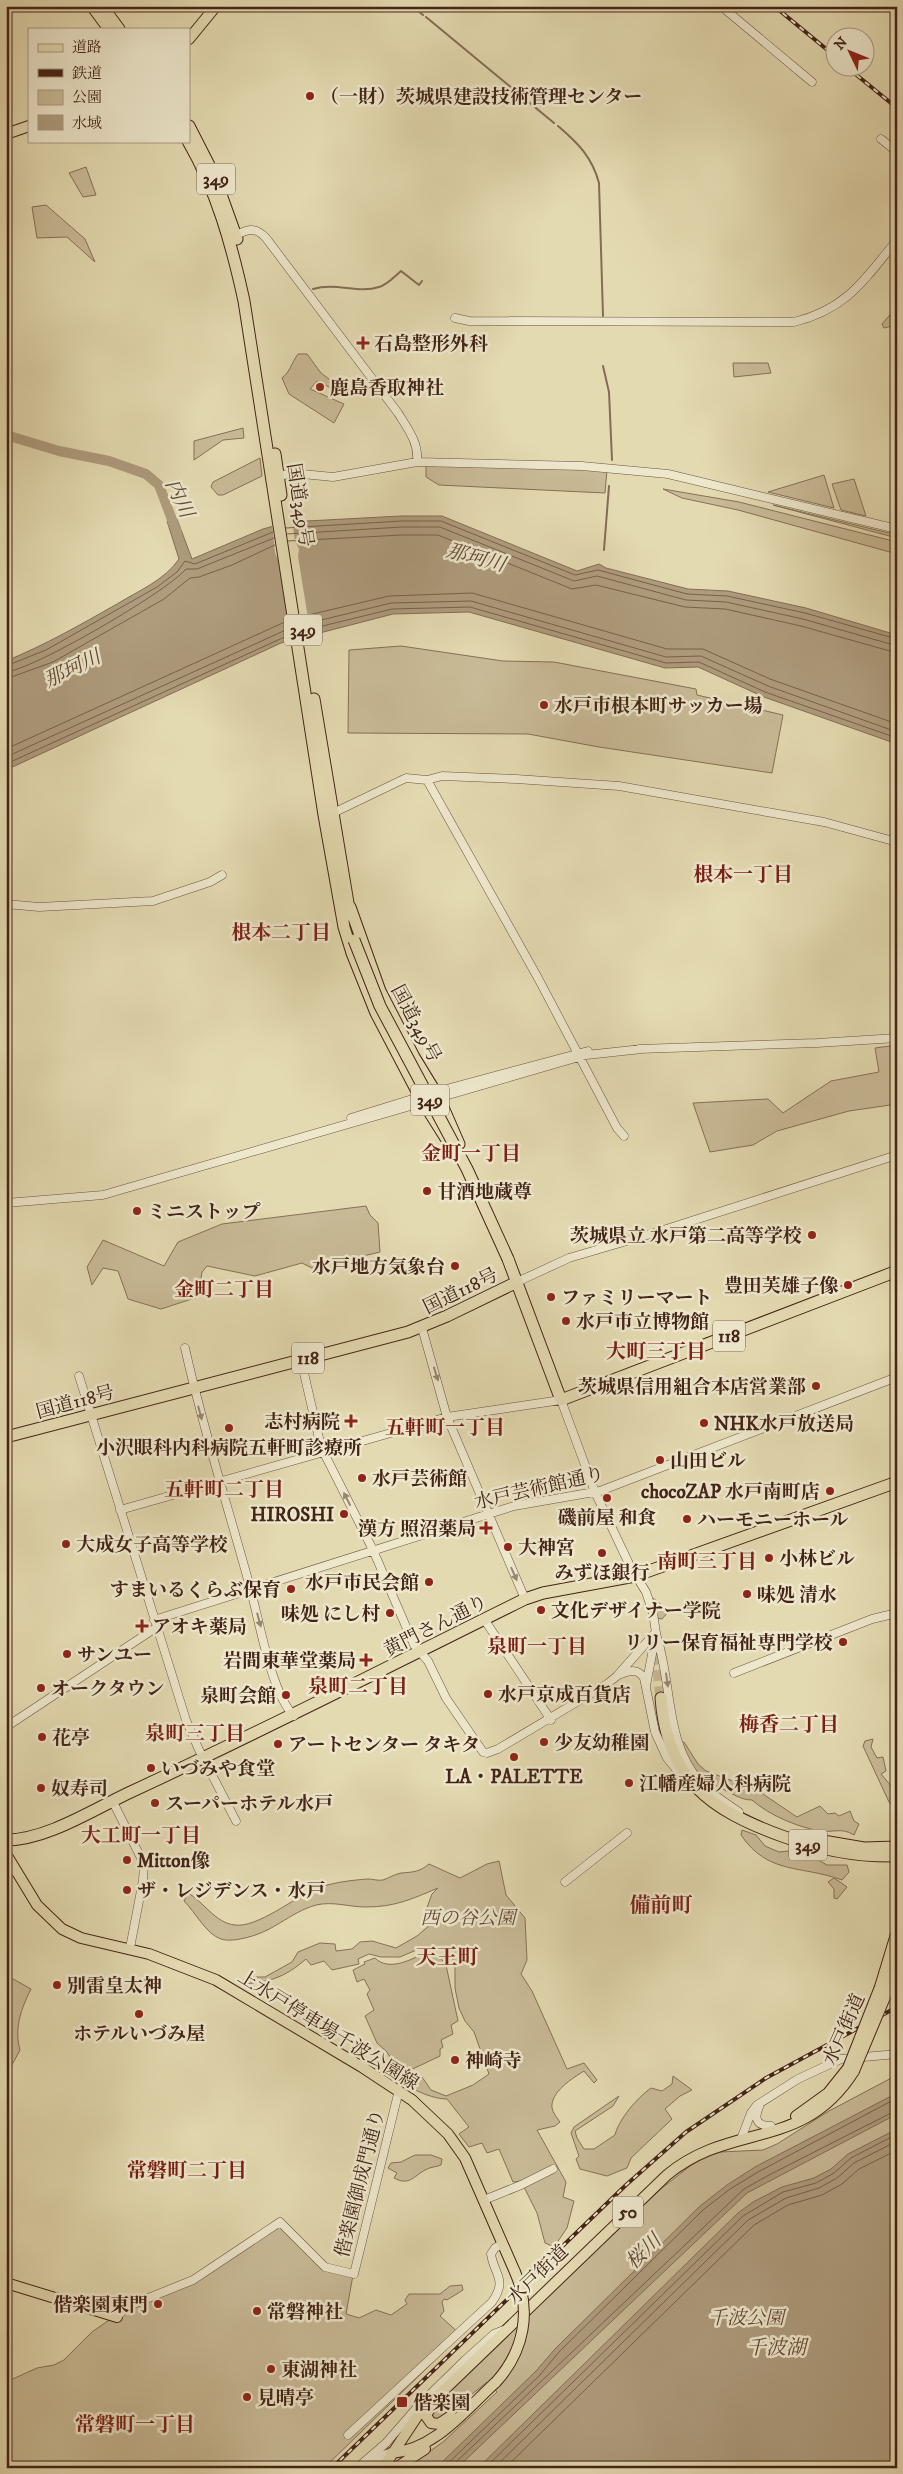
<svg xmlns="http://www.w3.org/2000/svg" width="903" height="2474" font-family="'IM FELL DW Pica','Noto Serif JP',serif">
<rect width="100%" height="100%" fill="#e4dab1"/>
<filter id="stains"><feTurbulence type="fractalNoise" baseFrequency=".004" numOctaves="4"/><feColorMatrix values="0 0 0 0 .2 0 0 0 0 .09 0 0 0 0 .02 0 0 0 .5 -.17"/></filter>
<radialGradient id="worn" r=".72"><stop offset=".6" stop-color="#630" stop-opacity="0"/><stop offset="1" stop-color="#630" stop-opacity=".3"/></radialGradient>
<!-- green -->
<path fill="#c9bb97" stroke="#867058" d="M86 167 96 195 83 197 69 173Z
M46 205 85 239 95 262 67 237 37 238 32 207Z
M897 307V325L884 328 882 324Z
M298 354H307L321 373 333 382 331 388 317 381 310 389 344 404 334 423 289 394 282 378C290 372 292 362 298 354Z
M733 363H768L771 373 734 377Z
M243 428 244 438 223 440 194 460V441Z
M260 458 262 476 223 495H218L211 487 213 482Z
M426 464 607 470 605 493 439 485 426 477Z
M824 475 834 508 768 492Z
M854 479 866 516 841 510 832 484Z
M663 489 739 502 897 542V554L738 510 682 498Z
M773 505 897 535V538Z
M401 646 503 661 554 662 696 689 697 695 783 715 772 773 599 747 528 734 348 733 349 650Z
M897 1045V1104L849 1111 777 1131 753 1145 710 1152 693 1103 768 1099 783 1113 831 1081 879 1072 875 1048Z
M366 1206 370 1215 378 1223 380 1252 312 1268 302 1263 255 1276 207 1266 202 1272 198 1297 161 1309 128 1299 118 1271 103 1268 92 1285 87 1267 103 1240 164 1266 178 1242 222 1224Z
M653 1598 669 1611 662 1619 657 1618Z
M873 1739 871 1747 877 1758 883 1757 886 1771 881 1774 897 1793V1812L889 1802 863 1746 865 1741Z
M684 1742 698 1764 706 1771 757 1790 797 1817 820 1806 828 1814 835 1813 839 1816 850 1811 854 1821 859 1824 854 1835C842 1827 832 1833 820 1831 797 1827 769 1815 752 1800 738 1801 720 1784 705 1783L695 1772 681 1744Z
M742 1830 756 1835 765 1846 779 1852 789 1851 813 1857 827 1865H847L849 1872 842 1880C801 1865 768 1875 741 1835Z
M499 1861 506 1895 525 1918 527 1960 521 1974 532 1991 567 2069 584 2063 597 2080 594 2083 584 2071C573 2078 550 2092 552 2108 553 2113 557 2118 560 2122L555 2126 537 2130 566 2182 563 2197 574 2201 567 2228 554 2247 545 2243 537 2213 521 2181 513 2182 499 2149 487 2153 482 2143 469 2147 459 2134 469 2127 447 2099C434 2099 418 2092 406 2085L422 2077 431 2090 446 2096 473 2085 489 2074 474 2032 465 2021 459 2008 455 1988V1962L444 1948H421L400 1957H381L369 1954 358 1959 359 1964 332 1970 324 1961 311 1965 306 1959C284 1978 268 1983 239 1984L247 1977H265L292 1962 298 1952 320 1943 335 1944 336 1951 352 1949 360 1942 372 1941 396 1948 417 1936 431 1924 425 1913 432 1894 438 1888C412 1899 395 1907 366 1907 349 1907 333 1901 316 1905 288 1913 274 1933 240 1939 235 1940 227 1941 221 1939 206 1934 196 1913 184 1901L188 1893C204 1902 215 1923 235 1925 257 1928 294 1898 315 1889 329 1883 352 1880 368 1879 373 1879 378 1881 383 1880 389 1878 395 1874 401 1873 414 1872 419 1872 429 1864L460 1878 487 1864Z
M834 1878 847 1887 837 1899 834 1898V1889L828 1882Z
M422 1954C434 1952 440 1956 446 1965L458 2021 451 2025 453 2034 441 2040 443 2047 440 2049V2056L400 2075 387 2052 377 2043 365 2016 374 2010 367 1994 370 1990 364 1979 357 1982 353 1970 365 1964 364 1962 375 1958C388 1971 409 1961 422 1954Z
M8 1976 31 1989C21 2009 14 2028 20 2050L6 2076V1977Z
M897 2075V2468H406L443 2442 497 2392 487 2382 441 2419 434 2420 431 2415 433 2408 513 2329 662 2188 690 2166 707 2156 720 2152 763 2150 777 2144 829 2111Z
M673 2076 692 2090 680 2096 665 2109 672 2119 631 2158 627 2168 607 2176 580 2169 576 2159 579 2156 571 2133 574 2127 619 2096 613 2106 575 2131 577 2138 584 2149H594L615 2135C619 2119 637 2098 651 2088L662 2091 672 2084Z
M415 2155H431L442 2159 441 2165C436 2167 430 2167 425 2170 413 2177 409 2186 394 2178L397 2173 388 2168 391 2163 401 2162Z
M280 2225 324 2268 353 2275 346 2314 359 2318 376 2310 391 2315 407 2304 405 2300 409 2294H440L450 2286 462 2285 463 2290 447 2300 444 2299 442 2302 444 2311 440 2316 461 2335 324 2468H6V2382L37 2368 54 2365 64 2360 92 2332 126 2308 169 2293Z"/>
<!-- water -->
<path fill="#ae9c7d" stroke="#846c55" d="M401 516H442L577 571 599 564 606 568 688 589 728 591 806 608 897 635V744L764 697 698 667 665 668 469 612 393 614 281 643 6 770V661C45 645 80 625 117 604 138 591 165 580 179 559L167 521 177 519 192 559 263 529 288 522Z
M897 2093V2114L747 2193 457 2468H436L536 2371 555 2349 700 2206 727 2185 755 2167Z
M897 2129V2468H478L738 2213 753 2202 782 2187 814 2178 831 2169 848 2154Z"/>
<!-- pier -->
<path fill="#e4dab1" d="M292 519 295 541 299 549 298 556 311 637 291 642 278 560 275 553 272 524Z"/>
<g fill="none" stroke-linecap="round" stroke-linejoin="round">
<!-- shore -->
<path stroke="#79604a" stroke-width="1" d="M286 528 401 521H441L575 575 598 570 687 594 727 596 805 613 897 639
M287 534 402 527H440L574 581 597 576 686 600 726 602 803 619 897 646
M288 541 402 535H438L572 589 596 585 685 607 725 609 801 626 897 653
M300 617 389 596 472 593 667 649H703L770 679 897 724
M301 625 391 603 471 601 666 657 701 656 768 686 897 732
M302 631 392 609 470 607 666 663 699 662 765 692 897 738
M6 666 46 650 157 587 177 572 185 561 195 564 273 532
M6 672C33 670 168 591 186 569H197L274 538
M6 679 53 662 164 599 190 578 199 577 232 565 275 545
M6 749 287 621
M6 757 288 629
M6 764 289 635
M443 2468 540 2375 559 2352 703 2210 730 2189 758 2172 897 2098
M454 2468 456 2462 744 2189 769 2175 897 2110
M485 2468 743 2216 783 2192 816 2183 834 2173 851 2158 897 2134
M494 2468 748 2220 786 2198 819 2188 837 2178 854 2163 897 2141
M505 2468 754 2225 788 2205 822 2195 842 2184 859 2169 897 2150"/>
<!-- stream -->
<path stroke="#846c55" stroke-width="2" d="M412 6 423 15
M426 17 554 123
M558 126C578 143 592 157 599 183L603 316
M313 289C336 282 358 294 379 287 387 285 394 277 401 271L419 285 422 281
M603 366 609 392 612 460
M604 550 609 486"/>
<!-- river -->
<path stroke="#ae9c7d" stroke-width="10" d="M6 435 59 451 109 461 146 474 159 485 177 533"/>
<!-- highway-tunnel -->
<path stroke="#c4b692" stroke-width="11" stroke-dasharray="11 5.5" stroke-linecap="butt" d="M655 1637 661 1698"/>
<!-- minor casing -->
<g stroke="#6c523e" stroke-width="9">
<path id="minor" d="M721 6 812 82
M881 139 897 152
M232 237C246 230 254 225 266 238L398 413C408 429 419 443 417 462L333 477 292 473 279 476
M455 318 469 321 794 322C847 309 864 280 897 240
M417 462 582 466 668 474 897 529
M427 780 442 776 516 779 619 786 824 822 897 842
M329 815 406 778 427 780 538 978 617 1128 624 1136
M6 904 39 907 153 901 210 882 222 875
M639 1049 817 1043 897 1038
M351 1118 435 1092 588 1051
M6 1203 103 1195 586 1055 642 1049
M517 1282 569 1258 654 1233 897 1155
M422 1328 447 1417 525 1599
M185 1348C203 1429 228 1507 250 1587 259 1619 271 1693 294 1716
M301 1360 321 1447 373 1550 414 1645 428 1661 446 1698 483 1752 487 1753 498 1749 607 1684 617 1676 654 1634
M79 1376 186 1720 199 1750 236 1821
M120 1510 447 1417 561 1400 595 1492 631 1568 646 1592 653 1613 656 1633 646 1686
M484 1619 551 1720
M154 1620 514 1506 600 1491 897 1377
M656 1634C673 1684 664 1744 702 1784 713 1795 726 1803 739 1812
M734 1673 872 1619 897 1613
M621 1674C631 1670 638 1669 644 1678L655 1732 667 1758 683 1778
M6 1727 157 1627
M112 1800 144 1864 143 1880 130 1948
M565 1882 627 1833
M759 2107C753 2120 758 2126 771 2126
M741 2139 751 2113 757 2105 798 2079 841 2059 897 2054
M484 2200 521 2185 553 2169
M117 2317 126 2307 193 2280 280 2222 325 2267 354 2274 399 2090
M348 2435 492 2302C508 2279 494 2275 491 2254L495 2248 502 2244
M357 2468 386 2443 419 2405 465 2360 494 2334 504 2330
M366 2468 383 2455 391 2453"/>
</g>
<!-- major casing -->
<g stroke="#442418" stroke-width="12">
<path id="major" d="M189 39 216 6
M6 134 29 126
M6 1854 37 1905 62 1929 81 1938 149 1954 216 1980 362 2067 412 2100 448 2134 465 2158 515 2272
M880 1987 897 1931
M888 1990 897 1967
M796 2116 828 2093 848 2068
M6 2283 117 2317
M431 2406 426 2416 431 2423 439 2424 451 2416
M391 2453C435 2450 465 2410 496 2382
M383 2468 418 2415 667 2175C732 2121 803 2152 854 2071
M396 2468 425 2449"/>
</g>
<!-- highway casing -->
<g stroke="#442418" stroke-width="13">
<path id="highway" d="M92 6 109 29
M102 6 119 29
M189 126 214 175 237 239
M188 141C217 191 232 246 244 301L324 815 344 927 352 953 376 1013 420 1097 454 1151
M275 454 281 495
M314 699 350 915
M350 907 380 991 414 1057 439 1098 459 1144
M508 1259 561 1400 897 1271
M6 1437 408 1332 447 1316 517 1282
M661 1698C667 1779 710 1810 782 1836 820 1850 856 1857 897 1856
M6 1840C48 1840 97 1807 135 1790 267 1729 395 1663 525 1599L543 1593 635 1576 897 1482
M823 1841 864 1848 897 1847"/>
</g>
<!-- minor -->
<use href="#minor" stroke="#ede7cc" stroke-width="8"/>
<!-- major -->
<use href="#major" stroke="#e4dab1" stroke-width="10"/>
<!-- highway -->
<use href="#highway" stroke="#e4dab1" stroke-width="11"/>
<!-- rail casing -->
<g stroke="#442418" stroke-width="4">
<path id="rail" d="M774 6 836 57
M848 68 897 108
M332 2468 626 2185 686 2132 766 2078 897 2007"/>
</g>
<!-- rail -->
<use href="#rail" stroke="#ede7cc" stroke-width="2" stroke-dasharray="5.5" stroke-linecap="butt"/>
<!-- major-bridge casing -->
<g stroke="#442418" stroke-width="12" stroke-linecap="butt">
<path id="major-bridge" d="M848 2068 880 1987
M854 2071 888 1990
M496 2382C524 2351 532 2311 515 2272"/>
</g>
<!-- highway-bridge casing -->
<g stroke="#442418" stroke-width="13" stroke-linecap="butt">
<path id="highway-bridge" d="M354 940 380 1006 467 1169 508 1259"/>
</g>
<!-- major-bridge -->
<use href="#major-bridge" stroke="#e4dab1" stroke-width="10"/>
<!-- highway-bridge -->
<use href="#highway-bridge" stroke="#e4dab1" stroke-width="11"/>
</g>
<!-- one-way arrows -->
<defs><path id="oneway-solid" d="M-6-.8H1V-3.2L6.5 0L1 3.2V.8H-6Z" transform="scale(1.25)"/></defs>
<g fill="#988672">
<use href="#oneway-solid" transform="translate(436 1374) rotate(73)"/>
<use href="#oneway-solid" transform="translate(200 1413) rotate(75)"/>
<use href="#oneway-solid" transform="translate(347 1499) rotate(-117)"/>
<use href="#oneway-solid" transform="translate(514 1574) rotate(66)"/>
<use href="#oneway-solid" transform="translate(259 1620) rotate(75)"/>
<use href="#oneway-solid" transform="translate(667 1680) rotate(82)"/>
</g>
<!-- markers -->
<g fill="#8f2418" stroke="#ede7cc" stroke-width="2">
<circle cx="310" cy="96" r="5"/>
<path d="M360.5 335.5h5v5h5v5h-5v5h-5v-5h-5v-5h5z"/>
<circle cx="320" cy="387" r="5"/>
<circle cx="544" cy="705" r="5"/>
<circle cx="427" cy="1191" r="5"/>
<circle cx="137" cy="1211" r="5"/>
<circle cx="812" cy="1235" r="5"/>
<circle cx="455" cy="1266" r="5"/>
<circle cx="848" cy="1285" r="5"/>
<circle cx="551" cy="1297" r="5"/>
<circle cx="566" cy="1321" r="5"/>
<circle cx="816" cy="1386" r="5"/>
<path d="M348.5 1413.5h5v5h5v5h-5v5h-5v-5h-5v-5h5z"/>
<circle cx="704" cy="1423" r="5"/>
<circle cx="229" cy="1428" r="5"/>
<circle cx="660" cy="1460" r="5"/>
<circle cx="362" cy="1478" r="5"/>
<circle cx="830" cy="1491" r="5"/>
<circle cx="607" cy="1498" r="5"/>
<circle cx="344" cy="1514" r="5"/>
<circle cx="687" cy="1519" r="5"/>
<path d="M483.5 1520.5h5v5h5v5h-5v5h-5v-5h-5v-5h5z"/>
<circle cx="66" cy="1544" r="5"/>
<circle cx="508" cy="1547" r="5"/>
<circle cx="602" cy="1553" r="5"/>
<circle cx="769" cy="1558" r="5"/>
<circle cx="429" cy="1582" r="5"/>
<circle cx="291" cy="1589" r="5"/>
<circle cx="747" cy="1594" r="5"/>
<circle cx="541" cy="1610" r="5"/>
<circle cx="390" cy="1613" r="5"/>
<path d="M139.5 1618.5h5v5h5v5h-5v5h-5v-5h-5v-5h5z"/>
<circle cx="843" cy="1642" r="5"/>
<circle cx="67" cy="1654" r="5"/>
<path d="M363.5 1652.5h5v5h5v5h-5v5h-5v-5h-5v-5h5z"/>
<circle cx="41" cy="1688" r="5"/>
<circle cx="488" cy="1694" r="5"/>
<circle cx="286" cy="1695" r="5"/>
<circle cx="42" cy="1737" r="5"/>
<circle cx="544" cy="1742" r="5"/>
<circle cx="278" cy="1744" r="5"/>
<circle cx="514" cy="1757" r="5"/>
<circle cx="151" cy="1768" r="5"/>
<circle cx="629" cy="1783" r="5"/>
<circle cx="41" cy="1788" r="5"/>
<circle cx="155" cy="1803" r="5"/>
<circle cx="127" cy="1860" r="5"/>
<circle cx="127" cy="1890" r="5"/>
<circle cx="57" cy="1985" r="5"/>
<circle cx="139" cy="2014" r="5"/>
<circle cx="455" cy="2060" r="5"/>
<circle cx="158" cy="2304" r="5"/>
<circle cx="257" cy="2311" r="5"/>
<circle cx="271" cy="2369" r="5"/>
<circle cx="247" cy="2397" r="5"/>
<rect x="396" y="2396" width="12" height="12" rx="2.5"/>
</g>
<g text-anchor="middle" stroke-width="5" stroke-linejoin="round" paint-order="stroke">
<!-- shield labels -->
<g fill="#ede7cc" stroke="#775e4e" stroke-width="1">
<rect x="197" y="163.5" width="38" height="31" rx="4"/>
<rect x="284" y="614.5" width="38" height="31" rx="4"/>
<rect x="411" y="1084.5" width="38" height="31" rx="4"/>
<rect x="713" y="1320.5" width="32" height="31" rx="4"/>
<rect x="292" y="1342.5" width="32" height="31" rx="4"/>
<rect x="789" y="1829.5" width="38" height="31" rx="4"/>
<rect x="613" y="2196.5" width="30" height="31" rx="4"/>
</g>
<g font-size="18" font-weight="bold" fill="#442418">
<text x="216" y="185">349</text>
<text x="303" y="636">349</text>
<text x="430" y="1106">349</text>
<text x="729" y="1342">118</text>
<text x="308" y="1364">118</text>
<text x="808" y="1851">349</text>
<text x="628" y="2218">50</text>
</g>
<!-- poi labels -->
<g font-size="19" font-weight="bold" fill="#442418" stroke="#ede7cc" text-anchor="start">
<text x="320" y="103">（一財）茨城県建設技術管理センター</text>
<text x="374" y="350">石島整形外科</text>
<text x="330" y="394">鹿島香取神社</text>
<text x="554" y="712">水戸市根本町サッカー場</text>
<text x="437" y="1198">甘酒地蔵尊</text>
<text x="147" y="1218">ミニストップ</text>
<text x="802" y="1242" text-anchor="end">茨城県立 水戸第二高等学校</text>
<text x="445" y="1273" text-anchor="end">水戸地方気象台</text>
<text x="838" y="1292" text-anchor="end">豊田芙雄子像</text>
<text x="561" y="1304">ファミリーマート</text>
<text x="576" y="1328">水戸市立博物館</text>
<text x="806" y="1393" text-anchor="end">茨城県信用組合本店営業部</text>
<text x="340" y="1428" text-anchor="end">志村病院</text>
<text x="714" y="1430">NHK水戸放送局</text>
<text x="229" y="1454" text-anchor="middle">小沢眼科内科病院五軒町診療所</text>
<text x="670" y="1467">山田ビル</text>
<text x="372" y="1485">水戸芸術館</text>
<text x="820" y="1498" text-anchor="end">chocoZAP 水戸南町店</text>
<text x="334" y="1521" text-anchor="end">HIROSHI</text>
<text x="607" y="1524" text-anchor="middle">磯前屋 和食</text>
<text x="697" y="1526">ハーモニーホール</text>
<text x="476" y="1535" text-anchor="end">漢方 照沼薬局</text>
<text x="76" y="1551">大成女子高等学校</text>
<text x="518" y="1554">大神宮</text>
<text x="779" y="1565">小林ビル</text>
<text x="602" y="1579" text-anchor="middle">みずほ銀行</text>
<text x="419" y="1589" text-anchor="end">水戸市民会館</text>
<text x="281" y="1596" text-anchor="end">すまいるくらぶ保育</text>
<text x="757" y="1601">味処 清水</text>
<text x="551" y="1617">文化デザイナー学院</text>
<text x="380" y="1620" text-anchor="end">味処 にし村</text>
<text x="152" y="1633">アオキ薬局</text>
<text x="833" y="1649" text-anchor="end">リリー保育福祉専門学校</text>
<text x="77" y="1661">サンユー</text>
<text x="356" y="1667" text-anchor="end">岩間東華堂薬局</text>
<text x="51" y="1695">オークタウン</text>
<text x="498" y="1701">水戸京成百貨店</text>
<text x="276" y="1702" text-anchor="end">泉町会館</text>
<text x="52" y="1744">花亭</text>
<text x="554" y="1749">少友幼稚園</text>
<text x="288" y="1751">アートセンター タキタ</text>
<text x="161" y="1775">いづみや食堂</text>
<text x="514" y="1783" text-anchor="middle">LA・PALETTE</text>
<text x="639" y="1790">江幡産婦人科病院</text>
<text x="51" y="1795">奴寿司</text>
<text x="165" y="1810">スーパーホテル水戸</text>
<text x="137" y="1867">Mitton像</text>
<text x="137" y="1897">ザ・レジデンス・水戸</text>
<text x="67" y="1992">別雷皇太神</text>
<text x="139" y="2040" text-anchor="middle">ホテルいづみ屋</text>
<text x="465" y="2067">神崎寺</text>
<text x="148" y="2311" text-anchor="end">偕楽園東門</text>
<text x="267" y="2318">常磐神社</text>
<text x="281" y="2376">東湖神社</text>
<text x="257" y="2404">見晴亭</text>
<text x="413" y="2409">偕楽園</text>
</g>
<!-- street labels -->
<g font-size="19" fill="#442418" stroke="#ede7cc">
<text transform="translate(301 505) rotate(81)" y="7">国道349号</text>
<text transform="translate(417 1023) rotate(62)" y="7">国道349号</text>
<text transform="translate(460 1290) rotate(-26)" y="7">国道118号</text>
<text transform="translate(75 1401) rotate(-15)" y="7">国道118号</text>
<text transform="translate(539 1487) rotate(-13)" y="7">水戸芸術館通り</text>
<text transform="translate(435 1625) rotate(-27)" y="7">黄門さん通り</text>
<text transform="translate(329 2029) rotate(32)" y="7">上水戸停車場千波公園線</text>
<text transform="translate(843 2029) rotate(-66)" y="7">水戸街道</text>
<text transform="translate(359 2183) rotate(-76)" y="7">偕楽園御成門通り</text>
<text transform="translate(537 2274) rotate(-44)" y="7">水戸街道</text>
</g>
<!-- park labels -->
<g font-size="19" font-style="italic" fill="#654a38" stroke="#ede7cc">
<text x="468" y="1924">西の谷公園</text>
<text x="746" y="2324">千波公園</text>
</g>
<!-- water labels -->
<g font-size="20" font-style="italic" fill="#644836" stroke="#ede7cc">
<text transform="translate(180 498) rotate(65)" y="7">内川</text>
<text transform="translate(476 557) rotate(15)" y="7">那珂川</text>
<text transform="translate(72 668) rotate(-26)" y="7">那珂川</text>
<text transform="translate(643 2251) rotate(-44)" y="7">桜川</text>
<text x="776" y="2354">千波湖</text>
</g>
<!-- neighbourhood labels -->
<g font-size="20" font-weight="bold" fill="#7a1f14" stroke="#ede7cc">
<text x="743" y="881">根本一丁目</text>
<text x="281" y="939">根本二丁目</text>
<text x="471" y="1160">金町一丁目</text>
<text x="224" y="1296">金町二丁目</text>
<text x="656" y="1358">大町三丁目</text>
<text x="445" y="1434">五軒町一丁目</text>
<text x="224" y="1496">五軒町二丁目</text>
<text x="707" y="1568">南町三丁目</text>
<text x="537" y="1653">泉町一丁目</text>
<text x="358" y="1693">泉町二丁目</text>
<text x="789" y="1731">梅香二丁目</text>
<text x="195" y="1740">泉町三丁目</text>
<text x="141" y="1842">大工町一丁目</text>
<text x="187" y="2177">常磐町二丁目</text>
<text x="135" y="2431">常磐町一丁目</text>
</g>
<!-- quarter labels -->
<g font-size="21" font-weight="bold" fill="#7a1f14" stroke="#ede7cc">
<text x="661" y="1912">備前町</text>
<text x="447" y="1964">天王町</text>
</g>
</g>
<!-- margin -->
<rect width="903" height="2474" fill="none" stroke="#e4dab1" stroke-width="25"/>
<rect x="8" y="8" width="888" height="2459" fill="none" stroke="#442418" stroke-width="2.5"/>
<rect x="12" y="12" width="878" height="2449" fill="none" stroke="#442418"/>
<!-- legend -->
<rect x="28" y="28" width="162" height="115" fill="#ede7cc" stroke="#a99984"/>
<rect x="38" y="44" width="25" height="8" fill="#e4dab1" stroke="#a99984"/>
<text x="72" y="52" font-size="15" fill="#442418">道路</text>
<rect x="38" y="69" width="25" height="8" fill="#442418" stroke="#a99984"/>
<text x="72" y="78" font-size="15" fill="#442418">鉄道</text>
<rect x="38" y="90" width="25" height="15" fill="#c9bb97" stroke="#a99984"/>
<text x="72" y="102" font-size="15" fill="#442418">公園</text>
<rect x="38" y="115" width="25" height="15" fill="#ae9c7d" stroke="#a99984"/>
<text x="72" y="128" font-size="15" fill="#442418">水域</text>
<!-- north arrow -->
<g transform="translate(850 52) rotate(313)"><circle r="24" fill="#ede7cc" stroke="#a99984"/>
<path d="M0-4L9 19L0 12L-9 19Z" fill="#8f2418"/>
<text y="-8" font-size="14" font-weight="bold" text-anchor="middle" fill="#442418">N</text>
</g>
<rect width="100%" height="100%" filter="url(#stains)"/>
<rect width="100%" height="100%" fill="url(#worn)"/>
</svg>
